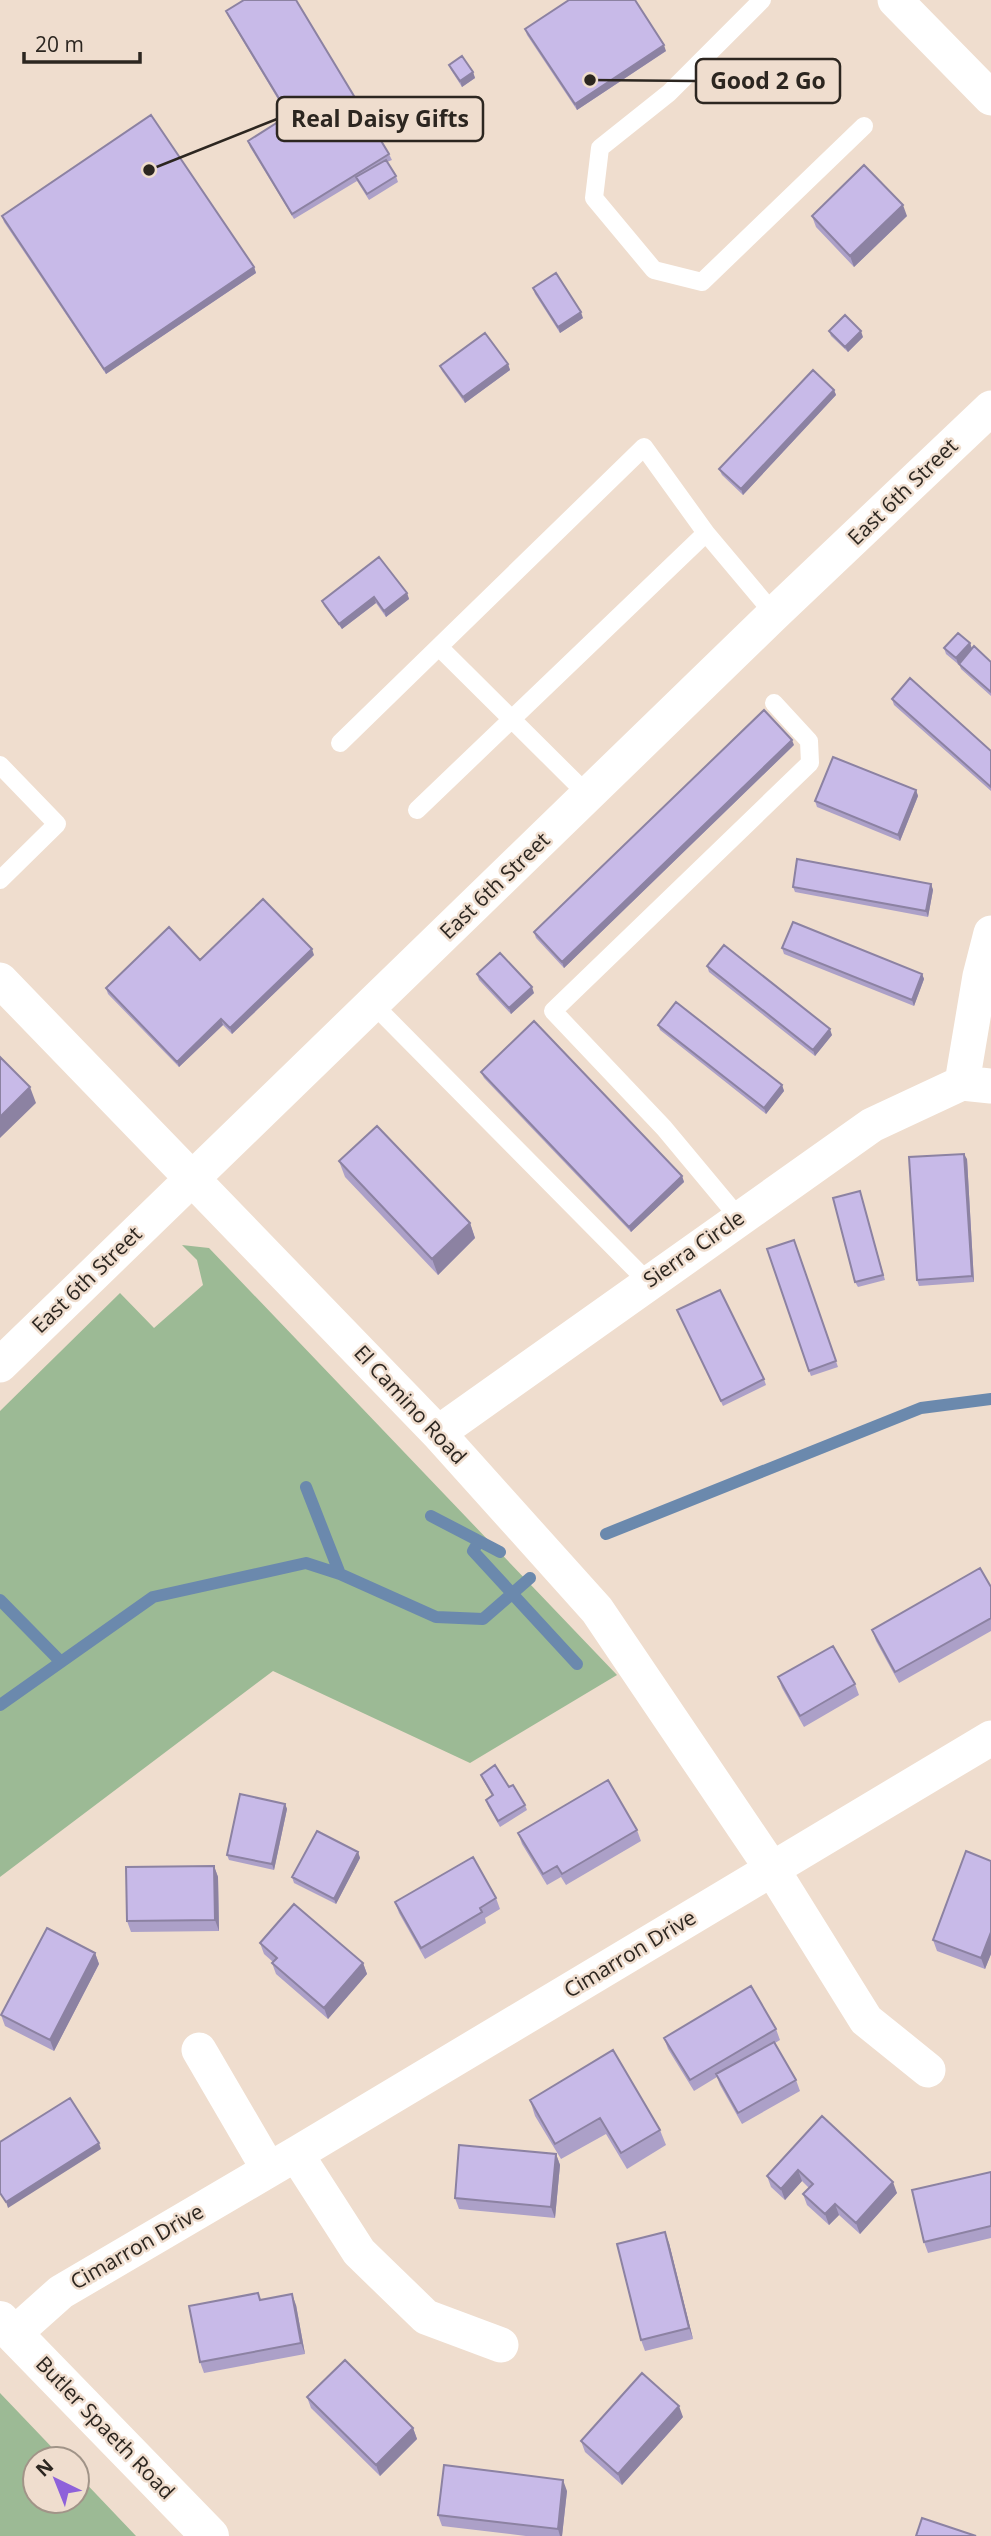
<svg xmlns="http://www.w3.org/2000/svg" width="991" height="2536" font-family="'Open Sans',sans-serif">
<rect width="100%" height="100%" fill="#efddce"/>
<!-- green -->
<path fill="#9cba95" d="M182 1245 209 1248 617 1675 470 1763 273 1671 0 1877V1411L120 1293 154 1328 203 1285 197 1260Z
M0 2393 63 2459H35V2501H77V2474L136 2536H0Z"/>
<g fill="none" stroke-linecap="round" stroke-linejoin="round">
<!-- stream -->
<path stroke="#6b89ad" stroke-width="12" d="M306 1487 340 1574
M431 1516 479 1541
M606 1534 921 1408 991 1399
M500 1552 479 1541 473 1551 577 1664
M0 1600 60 1661
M0 1705 153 1597 306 1563 340 1574 436 1617 483 1619 530 1578"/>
<!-- service -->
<path stroke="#fff" stroke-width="18" d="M762 0 669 93 600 148 594 198 654 270 702 282 864 126
M439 647 588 795
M340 743 644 447 706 533 774 614
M0 765 57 824 0 880
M417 810 706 533
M373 1004 648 1282
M739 1218 664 1128 553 1011 810 763 809 741 774 703"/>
<!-- minor -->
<path stroke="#fff" stroke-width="35" d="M895 0 991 98
M0 980 438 1433 597 1610 772 1869 866 2020 928 2070
M962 1083 980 976 991 933
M0 1365 774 614 991 408
M438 1433 872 1125 962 1083 991 1086
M199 2050 269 2170
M296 2154 359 2252 426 2317 501 2345
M14 2334 61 2292 296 2154 991 1738"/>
<!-- secondary -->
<path stroke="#fff" stroke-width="38" d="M0 2320 210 2536"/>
</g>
<!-- wall -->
<path fill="#aca0c8" d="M226 11 389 154 392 160 387 162 396 176 398 182 369 200 357 181 294 219 250 147 248 141 288 116 228 16Z
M525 29 666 51 577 110 527 35Z
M449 65 473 72 475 78 462 87 451 70Z
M2 216 254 267 256 273 106 374 4 222Z
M812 216H907L854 267 816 227Z
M533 288 583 318 560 333 535 294Z
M829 331 863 337 848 352 831 336Z
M508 364 510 370 465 403 442 371 440 366Z
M834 390 836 395 743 495 722 475 719 469Z
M407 593 409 599 386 617 376 603 342 629 324 606 322 601Z
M970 643 972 649 991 662V696L961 669 959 664 970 651 958 664 946 654 944 648Z
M892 699 991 751V791L894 705Z
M794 745 564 968 536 938 534 932Z
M916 790 918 796 900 841 817 807 815 801Z
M931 884 933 890 928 917 795 892 793 887Z
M782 948 922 974 924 979 914 1006 784 954Z
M314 955 232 1034 223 1025 179 1067 108 994 106 988 200 960Z
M707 966 832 1035 815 1056 709 972Z
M477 974 534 993 511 1014 479 980Z
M658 1025 782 1085 784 1091 766 1114 660 1030Z
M481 1072 682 1176 684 1182 631 1232 484 1078Z
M967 1159 974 1282 919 1286 917 1280Z
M339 1161 470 1223 475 1238 438 1275 345 1177Z
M860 1191 885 1280 858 1287 855 1282Z
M794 1240 838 1367 811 1376 809 1371Z
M677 1310 764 1379 766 1385 723 1406Z
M991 1587V1631L899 1683 876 1641 872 1630Z
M778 1677 855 1684 859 1695 804 1727 782 1688Z
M481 1775 509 1787 525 1805 527 1810 500 1827 488 1806 486 1800 492 1796 483 1780Z
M285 1804 287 1809 274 1870 229 1860 227 1855Z
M637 1830 641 1841 566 1885 561 1877 547 1885 522 1844 518 1833Z
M358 1852 360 1858 336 1904 294 1883 292 1877Z
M991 1861V1954L985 1969 937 1951 933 1940Z
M214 1866 218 1877 219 1931 131 1932 127 1921Z
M496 1898 500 1909 485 1918 486 1923 425 1959 399 1913 395 1902Z
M260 1943 363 1963 367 1974 328 2019 276 1974 272 1963 273 1962 264 1954Z
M95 1953 99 1964 54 2051 5 2026 1 2015Z
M776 2029 780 2040 775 2043 796 2080 800 2091 742 2124 720 2085 717 2077 694 2091 668 2049 664 2038Z
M530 2100 660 2130 666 2145 627 2169 606 2134 561 2159 535 2116Z
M822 2116 897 2193 860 2234 839 2215 829 2225 807 2205 803 2194 809 2188 802 2181 785 2200 771 2187 767 2176Z
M556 2154 560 2165 555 2218 459 2209 455 2198Z
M991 2172V2238L928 2253 924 2242Z
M669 2243 693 2339 645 2351 641 2340Z
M261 2300 296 2305 305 2354 204 2373 200 2362Z
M307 2397 413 2428 417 2439 380 2476 311 2408Z
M683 2417 622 2485 585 2452 581 2441Z
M567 2491 562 2536H526L442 2526 438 2515Z"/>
<!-- shaded-wall -->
<path fill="#8c82a2" d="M664 45 666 51 577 110 575 104Z
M473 72 475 78 462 87 460 81Z
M903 205 907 216 854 267 850 256Z
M254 267 256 273 106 374 104 369Z
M581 312 583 318 560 333 558 327Z
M861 331 863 337 848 352 845 347Z
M508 364 510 370 465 403 463 397Z
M834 390 836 395 743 495 741 489Z
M407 593 409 599 386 617 384 611Z
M374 597 376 603 342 629 339 624Z
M970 643 972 649 958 664 956 658Z
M792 740 794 745 564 968 562 962Z
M916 790 918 796 900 841 898 835Z
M931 884 933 890 928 917 926 911Z
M312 949 314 955 232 1034 230 1028Z
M922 974 924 979 914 1006 912 1000Z
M532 987 534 993 511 1014 509 1008Z
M221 1019 223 1025 179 1067 177 1062Z
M830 1029 832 1035 815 1056 813 1050Z
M782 1085 784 1091 766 1114 764 1108Z
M30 1087 36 1103 0 1138V1117Z
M964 1154 967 1159 974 1282 972 1276Z
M682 1176 684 1182 631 1232 629 1227Z
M470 1223 475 1238 438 1275 432 1259Z
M285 1804 287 1809 274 1870 272 1864Z
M358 1852 360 1858 336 1904 334 1899Z
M214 1866 218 1877 219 1931 215 1920Z
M991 1932V1954L985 1969 981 1958Z
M95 1953 99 1964 54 2051 50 2040Z
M363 1963 367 1974 328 2019 324 2008Z
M99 2143 101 2149 8 2208 6 2202Z
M556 2154 560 2165 555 2218 551 2207Z
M798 2170 802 2181 785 2200 781 2189Z
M893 2182 897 2193 860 2234 856 2223Z
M835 2204 839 2215 829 2225 825 2214Z
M665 2232 669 2243 693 2339 689 2328Z
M292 2294 296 2305 305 2354 301 2343Z
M679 2406 683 2417 622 2485 618 2474Z
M413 2428 417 2439 380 2476 376 2465Z
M563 2480 567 2491 562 2536H560L558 2529Z"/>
<!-- building -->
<path fill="#c8bae8" stroke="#8c82a2" stroke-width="2" d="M244 0H296L389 154 292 214 248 141 289 115 226 11Z
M569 0H635L664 45 575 104 525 29Z
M462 56 473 72 460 81 449 65Z
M151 115 254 267 104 369 2 216Z
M386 160 396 176 367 194 356 177Z
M864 165 903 205 850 256 812 216Z
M556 273 581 312 558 327 533 288Z
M845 315 861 331 845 347 829 331Z
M485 333 508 364 463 397 440 366Z
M813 370 834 390 741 489 719 469Z
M379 557 407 593 384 611 374 597 339 624 322 601Z
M958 633 970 643 956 658 944 648Z
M974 646 991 662V692L959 664Z
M910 678 991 751V787L892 699Z
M764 710 792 740 562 962 534 932Z
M833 757 916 790 898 835 815 801Z
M797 859 931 884 926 911 793 887Z
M263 899 312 949 230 1028 221 1019 177 1062 106 988 169 927 200 960Z
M793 922 922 974 912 1000 782 948Z
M724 945 830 1029 813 1050 707 966Z
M500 953 532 987 509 1008 477 974Z
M676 1002 782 1085 764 1108 658 1025Z
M534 1021 682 1176 629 1227 481 1072Z
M0 1057 30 1087 0 1117Z
M377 1126 470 1223 432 1259 339 1161Z
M964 1154 972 1276 917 1280 909 1157Z
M860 1191 883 1275 855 1282 833 1198Z
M794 1240 836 1361 809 1371 767 1249Z
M720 1290 764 1379 721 1401 677 1310Z
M980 1568 991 1587V1618L895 1672 872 1630Z
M833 1646 855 1684 800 1716 778 1677Z
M495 1765 509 1787 513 1785 525 1805 498 1821 486 1800 493 1795 481 1775Z
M608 1780 637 1830 562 1874 557 1866 543 1874 518 1833Z
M240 1794 285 1804 272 1864 227 1855Z
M317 1831 358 1852 334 1899 292 1877Z
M966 1851 991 1861V1932L981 1958 933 1940Z
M473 1857 496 1898 480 1908 482 1912 421 1948 395 1902Z
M214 1866 215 1920 127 1921 126 1867Z
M294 1904 363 1963 324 2008 272 1963 277 1958 260 1943Z
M47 1928 95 1953 50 2040 1 2015Z
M751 1986 776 2029 690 2080 664 2038Z
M774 2042 796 2080 738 2113 716 2074Z
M613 2050 660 2130 621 2153 600 2118 555 2144 530 2100Z
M70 2098 99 2143 6 2202 0 2193V2142Z
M822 2116 893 2182 856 2223 835 2204 825 2214 803 2194 813 2184 798 2170 781 2189 767 2176Z
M459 2145 556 2154 551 2207 455 2198Z
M991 2172V2226L924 2242 912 2190Z
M665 2232 689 2328 641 2340 617 2244Z
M258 2293 260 2300 292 2294 301 2343 200 2362 189 2306Z
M345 2360 413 2428 376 2465 307 2397Z
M642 2373 679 2406 618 2474 581 2441Z
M444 2465 563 2480 558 2529 438 2515Z
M922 2518 976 2536H916Z"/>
<g text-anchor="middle" stroke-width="5" stroke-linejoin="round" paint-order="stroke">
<!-- street labels -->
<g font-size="21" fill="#2c2620" stroke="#efddce">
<text transform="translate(903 492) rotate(-44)" y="7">East 6th Street</text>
<text transform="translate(495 886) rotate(-44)" y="7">East 6th Street</text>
<text transform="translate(694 1249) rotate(-35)" y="7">Sierra Circle</text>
<text transform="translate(87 1280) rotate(-44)" y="7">East 6th Street</text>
<text transform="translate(410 1405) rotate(47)" y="7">El Camino Road</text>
<text transform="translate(630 1954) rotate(-31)" y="7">Cimarron Drive</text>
<text transform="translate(137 2247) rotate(-30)" y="7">Cimarron Drive</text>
<text transform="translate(105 2428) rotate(46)" y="7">Butler Spaeth Road</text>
</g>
</g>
<!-- callouts -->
<path fill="none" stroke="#2c2620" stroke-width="2.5" d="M590 80L696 81M149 170L277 119"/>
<g fill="#2c2620" stroke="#efddce" stroke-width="2.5">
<circle cx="590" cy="80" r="7"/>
<circle cx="149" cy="170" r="7"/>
</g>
<g fill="#efddce" stroke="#2c2620" stroke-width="2.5">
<rect x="696" y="59" width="144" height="44" rx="7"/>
<rect x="277" y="97" width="206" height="44" rx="7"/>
</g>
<g font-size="23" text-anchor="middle" font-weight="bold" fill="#2c2620">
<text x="768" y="89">Good 2 Go</text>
<text x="380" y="127">Real Daisy Gifts</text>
</g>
<!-- north arrow -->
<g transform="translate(56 2480) rotate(317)"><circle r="33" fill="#efddce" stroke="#a19488" stroke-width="2"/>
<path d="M0-5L12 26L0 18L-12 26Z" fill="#8e61da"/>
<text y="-10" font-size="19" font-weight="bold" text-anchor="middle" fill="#2c2620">N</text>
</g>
<!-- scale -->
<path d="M24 52v10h116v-10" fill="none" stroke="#2c2620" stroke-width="3.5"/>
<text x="35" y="52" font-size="21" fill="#2c2620" stroke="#efddce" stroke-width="5" paint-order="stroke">20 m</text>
</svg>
